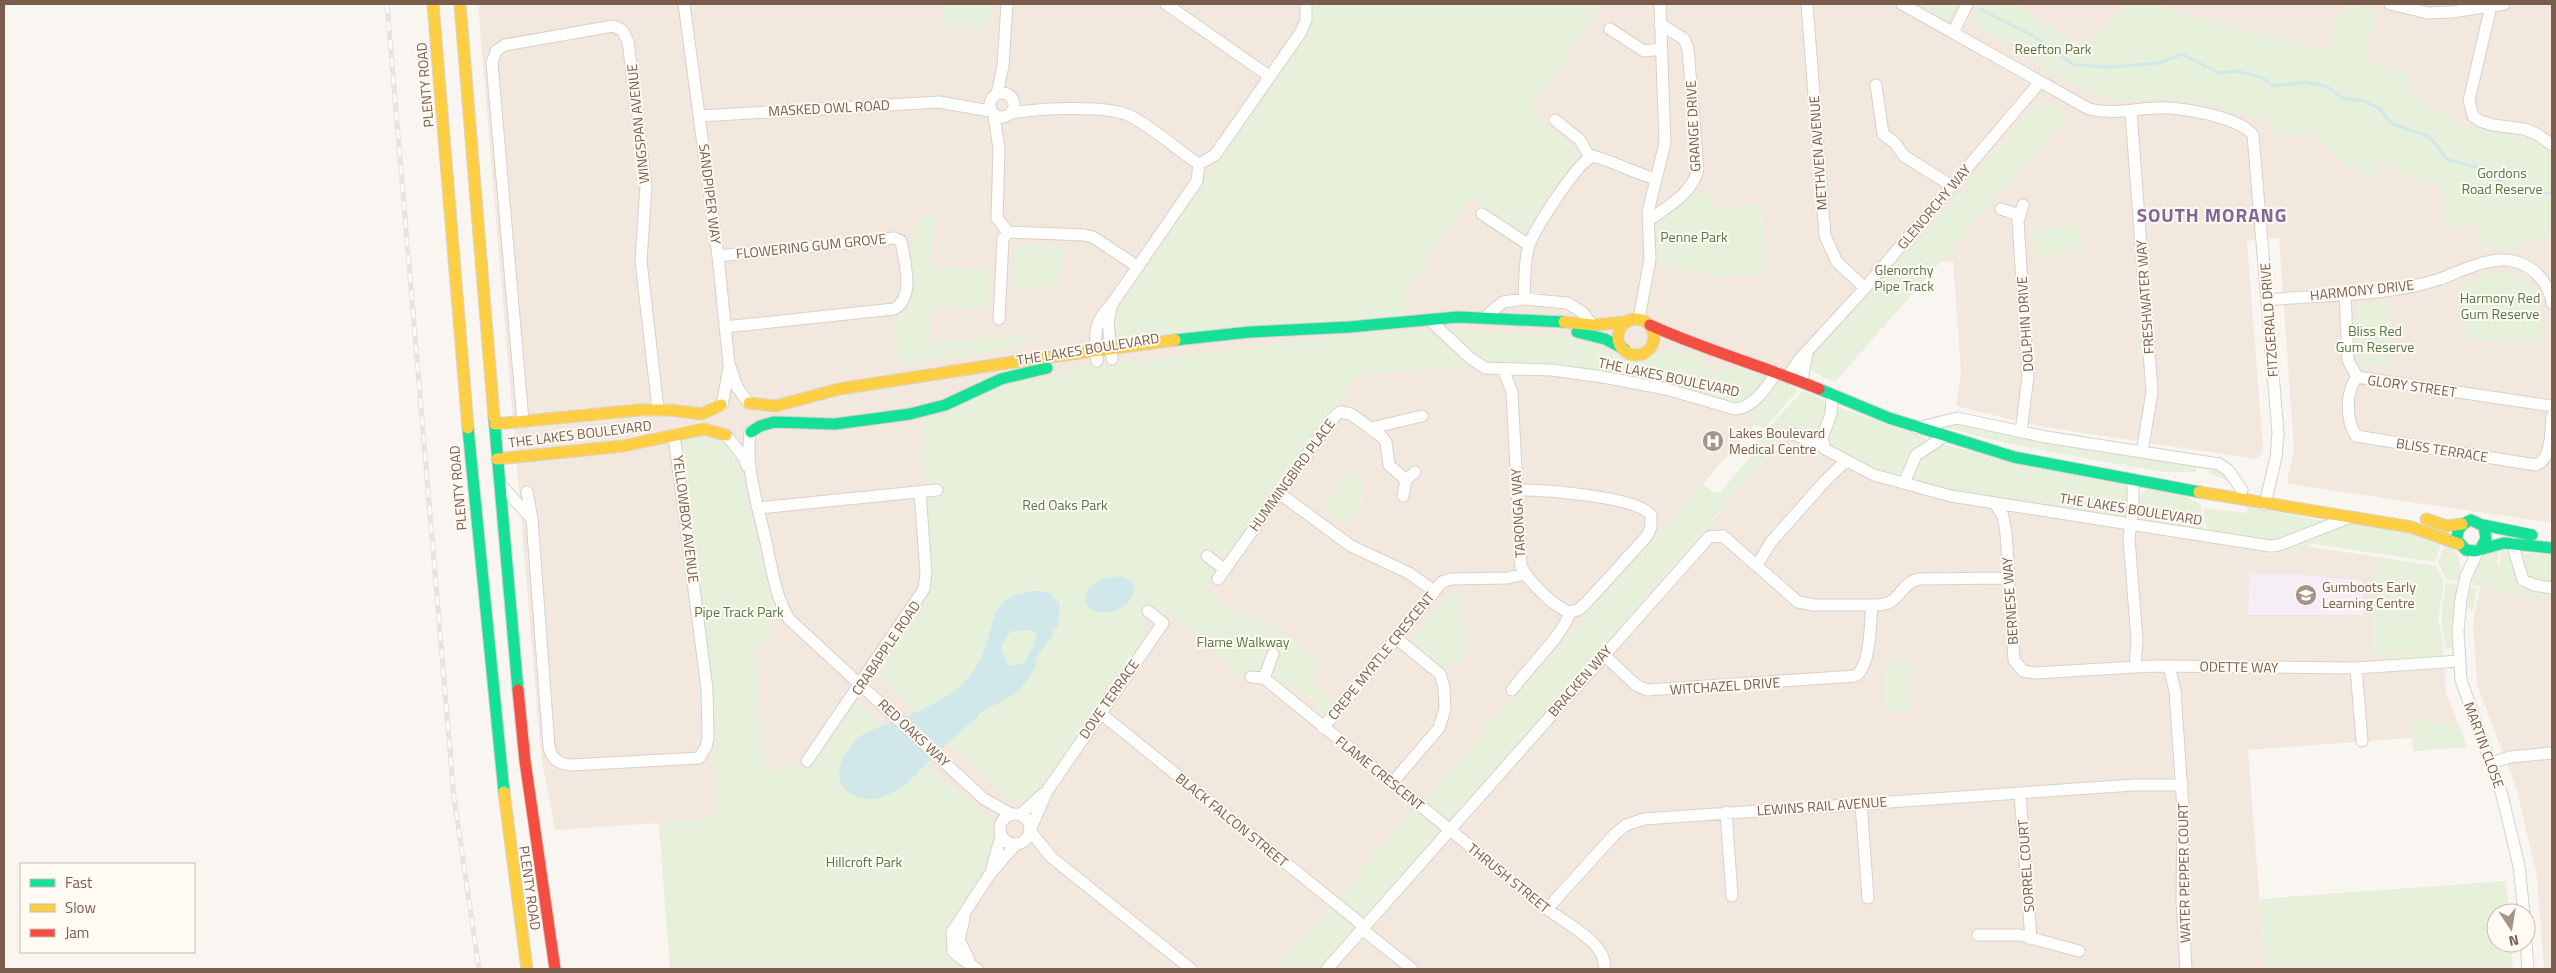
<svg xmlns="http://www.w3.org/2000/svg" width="2556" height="973" font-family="'Titillium Web',sans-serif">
<rect width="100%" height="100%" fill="#f9f5f0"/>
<!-- residential -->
<path fill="#f2e8de" d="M478 4H2552V523L2289 484 2287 481 2294 450 2279 238 2247 241 2263 447 2261 455 2255 459 2039 426 1956 406 1961 373 1953 261 1895 265 1471 747 1472 764 1500 763 1794 428 1869 470 1945 491 2436 566 2444 581 2438 619 2443 644 2446 692 2462 734 2248 750 2265 969H670L659 823 555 830 541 754Z
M2490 563 2552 575V969H2544L2537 876 2516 787 2477 685 2473 623 2484 566Z"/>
<!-- education -->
<path fill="#f6eef6" d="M2249 573 2284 575V573L2363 581V615H2248Z"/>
<!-- green -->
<path fill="#e7f0db" d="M944 4H991L989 28H942Z
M1311 4H1603L1529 111 1582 154 1553 188 1523 234 1494 211 1490 212 1470 199 1404 295 1405 316 1124 340C1114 334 1113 327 1113 316L1268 88Z
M1912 4H1959L1949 19 1937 17Z
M1980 4H2013L2087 47 2125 4H2165L2161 9 2328 51 2338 15 2345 17 2348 5 2375 12 2364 61 2410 74 2407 91 2469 127 2520 136 2552 153V238L2523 240 2521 248 2496 247 2481 252 2479 224 2445 227 2444 191 2375 158 2377 175 2366 178 2343 162 2314 135H2279L2272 129 2271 120 2180 99 2108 100 2089 89 2060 77 1973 25 1972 19Z
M2044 102 2069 115 1835 382 1804 368 2037 103Z
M1694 191 1713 198 1715 209 1761 203 1767 274 1719 277 1662 265 1658 258 1656 223Z
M934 213 931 266 989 269 990 295 982 309 930 307 928 342 1047 334 1005 349 900 366 894 316 904 312C917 294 907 249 916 223Z
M2079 225 2081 252 2034 255 2032 229Z
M1020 244 1062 246 1060 285 1014 289 1015 249Z
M2493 272C2548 274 2536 304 2544 342L2466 341 2462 284Z
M2390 301 2394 340 2390 367 2361 363 2357 357 2354 310 2359 303Z
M1451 331 1570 336 1582 338 1632 358C1641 358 1648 355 1656 352 1679 345 1690 355 1709 364L1708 371 1716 373 1718 367 1751 371 1766 378 1748 400 1740 404 1491 364 1481 362Z
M1392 332C1440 331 1436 332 1470 365L1358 375 1232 551 1224 556 1215 555 1214 575 1203 588 1234 612 1273 625 1323 663 1309 682 1337 702C1330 710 1324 718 1313 711L1318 706 1291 684 1286 690 1273 679V666L1281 647 1274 643 1259 670 1239 675 1185 623H1179L1149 602 1141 612 1145 639 1045 785 1026 803 1022 799 1010 801 874 673 928 591 931 575 926 506 929 500 939 494 925 486 922 461 924 419 947 412 982 393 1023 380 1036 381 1056 377 1079 368 1345 336Z
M1780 382 1797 389V391L1765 428 1752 425 1753 408 1773 386Z
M1803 391 1822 399 1827 408 1816 439 1793 427 1788 435 1821 452 1826 460 1768 430 1776 419Z
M1839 407 1925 438 1926 442C1919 451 1910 469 1899 474 1884 481 1843 453 1829 445L1827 435Z
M1953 422 2206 467V470L2197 468 2196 472H2163L2050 452 1996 441 1940 426Z
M1761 430 1783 439 1457 814C1443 822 1433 809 1423 801L1702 484 1715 493 1721 491 1753 454Z
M697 435 726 443 738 456 770 594 780 616 756 651 762 760 781 774 790 760 808 771 854 700 991 821C1004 862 968 899 947 932 944 949 958 958 970 969H670L659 823 717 817 710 676 682 449 687 438Z
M1944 445 2123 484C2133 492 2127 508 2125 519L1959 493 1913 480 1919 459Z
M2210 467 2222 470 2229 481 2208 473Z
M1349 471 1360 477 1363 500 1345 526 1324 509Z
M2149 489 2179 494 2201 504 2203 528 2201 531 2137 520C2138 509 2137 494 2149 489Z
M2248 507 2324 521 2283 539 2273 541 2207 532 2203 508 2246 513Z
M2349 524 2411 532 2441 542 2435 562 2313 544 2288 553 2287 547Z
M2445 544C2461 554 2462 562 2459 581L2446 579 2438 562Z
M2237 546 2273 550 2275 557 2235 550Z
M2502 549 2510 555 2515 577 2520 586 2545 592V598L2495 590Z
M2499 551 2493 590 2472 585C2471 577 2476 560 2483 555 2487 553 2495 552 2499 551Z
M2521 553 2552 554V584L2532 581 2524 575Z
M2375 557 2436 566 2444 581 2438 619 2443 644 2437 650 2373 656Z
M2446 582 2458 585 2454 612 2453 647 2445 649 2441 617Z
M2471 587 2477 589 2473 610 2466 608Z
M1463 593 1466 661 1452 662 1444 669 1411 641 1449 594Z
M2443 652V656L2381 661 2380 657Z
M1886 660H1912L1911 712H1885Z
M2428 720 2433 723H2458L2467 747 2413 751 2410 722Z
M1415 808C1425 816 1439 823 1435 838L1372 910 1366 914 1356 913 1338 898Z
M2506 881 2509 913H2496V943H2511L2513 969H2265L2259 899Z
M1330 907C1336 911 1345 916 1349 923 1357 938 1330 959 1321 969H1275Z"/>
<!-- water -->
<path fill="#d0e8ea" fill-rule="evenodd" d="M1121 576 1133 582C1141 609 1092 625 1085 600L1088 588 1102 579Z
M1042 591 1050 593 1060 604 1058 628H1053L1052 636 1034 660 1038 662C1033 671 1028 680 1021 688 1010 700 992 704 980 714 966 727 951 740 937 753 920 769 908 787 885 796 868 804 839 796 839 773 839 760 850 747 858 737 897 716 946 709 973 672 1001 635 978 592 1042 591ZM1031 630 1037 632 1034 646 1023 664 1008 666 1001 647 1011 631Z"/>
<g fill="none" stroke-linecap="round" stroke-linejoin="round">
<!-- stream -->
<path stroke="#d0e8ea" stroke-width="3" d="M1982 10 2032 35 2074 65 2109 67 2159 63 2182 54 2219 73 2237 71 2262 78 2274 86 2304 82 2326 86 2345 99 2361 100 2379 108 2391 123 2430 137 2447 159 2482 169 2518 193H2552"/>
<!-- street casing -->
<g stroke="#d7d1cb" stroke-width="13">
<path id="street" d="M684 4 718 256 729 364 737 387 748 402
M1166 4 1269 76
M1807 4 1825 236 1837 262 1865 288
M1902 4 2089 109C2117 116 2143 106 2170 108 2192 110 2240 118 2253 135L2278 433 2276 457 2265 504
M2390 4 2428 13 2452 12 2504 4
M2491 6 2469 100 2473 116 2480 121 2493 125 2524 129 2537 134 2552 145
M1610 29 1644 51 1660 49
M1954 31 1967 4
M1876 85 1883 134 1895 143 1904 156 1952 186
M990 105a12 12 0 1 1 24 0a12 12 0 1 1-24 0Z
M997 94 1003 66 1007 4
M2131 112 2152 392 2142 452
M1011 113C1037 109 1107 104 1130 116 1154 128 1176 149 1199 164
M994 115 999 149 997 218 1008 232 1084 235 1093 237 1138 267
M700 116 939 102 990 111
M1555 120 1580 140 1590 158 1593 156C1615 162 1634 173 1656 179
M2001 209 2019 215
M1482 214 1529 245
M1649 220C1668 206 1692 194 1698 169L1688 49 1684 39 1660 24
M718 256 894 238 901 241C904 261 916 297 894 309L725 327
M2345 294 2348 360 2357 377 2552 406
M1524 299C1525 284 1524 265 1528 249 1532 232 1575 166 1590 158
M2267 300C2324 294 2385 297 2440 279 2462 271 2489 256 2513 261 2533 265 2549 283 2552 303
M1484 318 1503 302 1524 299 1567 303 1582 312 1593 325
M999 319 1003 239 1008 232
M1639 319 1650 259 1648 212 1665 143 1660 4
M1435 325 1469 357 1485 368 1552 370 1603 377 1666 389 1735 409C1754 408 1767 386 1777 372
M1112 359 1108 322 1112 304
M1097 361C1095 334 1092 324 1112 304L1197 181 1199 164 1215 155 1301 32 1306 20V4
M1503 369 1512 392 1521 566C1527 580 1555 608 1570 612
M1788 376 1799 360 1865 288 2040 82
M2357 377C2345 391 2346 420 2356 436L2536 465C2553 458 2550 431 2552 416
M1802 381 1807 352
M1832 395 1831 414 1822 438 1825 449 1874 475 1951 496 2270 546 2279 545 2348 518
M722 405 729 368
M523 421 492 63 496 51 505 45 613 26 622 30 628 41 646 186 641 261 658 409
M1371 428 1422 416
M1917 428 1957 418 2046 437 2219 464 2228 470 2242 490
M750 432C745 469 758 506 766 542 772 569 775 595 789 619L984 799 1011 814
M2021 432 2028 376 2018 221 2023 205
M1791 433 1824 447
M726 435 743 456 747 466
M2133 480V506L2129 538 2137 640 2135 667
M1904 483 1916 455 1945 436
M501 485 531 518
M1517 490C1542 490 1636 496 1651 515V527L1647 536 1586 603 1578 610 1570 612
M527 492 532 519 549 747C552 760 559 764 572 765L699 758 706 747 708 738 707 689 674 435
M1279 493 1351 546 1409 573 1434 591
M1403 496 1406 480 1415 472
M1995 503 2003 516 2006 533 2014 660 2023 671 2035 673 2153 666 2356 668 2460 661
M758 508 937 490
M2512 543 2523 580 2534 585 2552 588
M2479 549 2466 576 2461 599 2458 632 2461 680 2502 795 2519 866 2524 913
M1207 556 1224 569
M1757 565 1771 542 1826 480 1846 461
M1218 579 1334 417 1340 412 1351 414 1382 437 1386 442 1389 465 1406 480
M1273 654 1264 678 1547 909C1565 923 1609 944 1604 969
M1604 655 1636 685 1647 690 1855 676C1871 667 1870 623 1872 605 1903 606 1896 586 1918 579L2009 578
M2169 666 2175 691 2183 809 2182 900 2186 969
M2356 668 2362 741
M1251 677 1264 678
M1512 690C1527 669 1565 633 1570 612
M1099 712 1360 923 1367 933 1412 969
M1323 728 1442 582 1451 579 1508 578 1524 574
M807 761 924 589 926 572 920 492
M2491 763 2510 757 2552 753
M1392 783 1439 728 1445 709 1444 687 1440 674 1396 638
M2020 793 2031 939
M1861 803 1868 898
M1726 812 1732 896
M1000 829a15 15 0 1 1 30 0a15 15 0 1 1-30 0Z
M1021 814 1043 794
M1031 828 1047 791 1163 623 1148 611
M1031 832 1051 857 1191 969
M992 868 1001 836
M1547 909 1615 834 1626 825 1644 819 2134 785H2182
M964 919 959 940 969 960
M1978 935H2020L2079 951
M2526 942 2528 969
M977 969 959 957 953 951 952 932 990 874 1016 844
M1327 969 1709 537 1723 536 1798 602 1814 605H1872"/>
</g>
<!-- fast casing -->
<g stroke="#d9d2cb" stroke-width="13">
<path id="fast" d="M1577 332 1605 339 1624 349
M1175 340 1250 332 1349 327 1458 317 1564 322
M1819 389 1889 418 2014 457 2199 492
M494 417 518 690
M468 428 504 792
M751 432 760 426 774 422 835 424 910 414 945 405 1001 379 1047 368
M2483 525 2532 535
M2481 548 2486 539 2484 526 2471 520C2461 524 2457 529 2457 540L2466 550 2475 551 2504 543 2552 548"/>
</g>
<!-- slow casing -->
<g stroke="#d9d2cb" stroke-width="13">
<path id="slow" d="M433 4 468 428
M460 4 494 417
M1618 337a18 18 0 1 1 36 0a18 18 0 1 1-36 0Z
M1564 322 1593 325 1626 322
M749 403 776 406 839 389 1013 362 1175 340
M495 424 639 410H669L702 414 721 405
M497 459 623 446 704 429 726 435
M2199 492 2411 527 2459 544
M2426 519 2446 526 2462 524
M504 792 527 969"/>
</g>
<!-- jam casing -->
<g stroke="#d9d2cb" stroke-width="13">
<path id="jam" d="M1650 325C1705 350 1763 366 1819 389
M518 690 525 761 555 969"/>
</g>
<!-- street -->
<use href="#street" stroke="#fefefd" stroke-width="11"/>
<!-- fast -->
<use href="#fast" stroke="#16e098" stroke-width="11"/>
<!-- slow -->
<use href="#slow" stroke="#ffcf43" stroke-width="11"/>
<!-- jam -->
<use href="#jam" stroke="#f24e42" stroke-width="11"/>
<!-- rail casing -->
<g stroke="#e6e3e7" stroke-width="5">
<path id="rail" d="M387 4 454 798 479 969"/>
</g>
<!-- rail -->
<use href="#rail" stroke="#fffaf3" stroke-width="3" stroke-dasharray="9" stroke-linecap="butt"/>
</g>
<!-- icons -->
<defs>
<g id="hospital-disc" transform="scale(1.125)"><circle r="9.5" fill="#a69286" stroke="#fffaf3"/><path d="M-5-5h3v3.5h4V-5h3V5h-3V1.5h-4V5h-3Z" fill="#fff"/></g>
<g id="school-disc" transform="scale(1.125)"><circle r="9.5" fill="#a69286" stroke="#fffaf3"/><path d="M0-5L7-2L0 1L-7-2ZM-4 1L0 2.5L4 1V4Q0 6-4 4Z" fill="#fff"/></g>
</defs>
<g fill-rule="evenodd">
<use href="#hospital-disc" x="1713" y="441"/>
<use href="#school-disc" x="2306" y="595"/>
</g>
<g text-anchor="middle" stroke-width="4" stroke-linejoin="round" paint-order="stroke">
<!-- park labels -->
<g font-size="14" fill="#537a41" stroke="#fffaf3">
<text x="2053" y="54">Reefton Park</text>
<text x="2502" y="178">Gordons<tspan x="2502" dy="16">Road Reserve</tspan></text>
<text x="1694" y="242">Penne Park</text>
<text x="1904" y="275">Glenorchy<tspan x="1904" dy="16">Pipe Track</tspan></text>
<text x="2500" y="303">Harmony Red<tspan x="2500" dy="16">Gum Reserve</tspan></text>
<text x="2375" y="336">Bliss Red<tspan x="2375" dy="16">Gum Reserve</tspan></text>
<text x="1065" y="510">Red Oaks Park</text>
<text x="739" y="617">Pipe Track Park</text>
<text x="1243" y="647">Flame Walkway</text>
<text x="864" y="867">Hillcroft Park</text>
</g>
<!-- street labels -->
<g font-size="14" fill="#7a5c4d" stroke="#fffaf3">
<text transform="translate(425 85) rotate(-95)" y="5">PLENTY ROAD</text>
<text transform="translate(829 108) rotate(-3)" y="5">MASKED OWL ROAD</text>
<text transform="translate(638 124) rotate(-96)" y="5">WINGSPAN AVENUE</text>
<text transform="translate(1693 126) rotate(-93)" y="5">GRANGE DRIVE</text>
<text transform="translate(1818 153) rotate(-94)" y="5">METHVEN AVENUE</text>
<text transform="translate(710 194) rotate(83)" y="5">SANDPIPER WAY</text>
<text transform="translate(1934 207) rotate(-50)" y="5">GLENORCHY WAY</text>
<text transform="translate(811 246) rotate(-6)" y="5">FLOWERING GUM GROVE</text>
<text transform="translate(2362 290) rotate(-6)" y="5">HARMONY DRIVE</text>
<text transform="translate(2145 297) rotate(-94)" y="5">FRESHWATER WAY</text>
<text transform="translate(2269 320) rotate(-94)" y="5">FITZGERALD DRIVE</text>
<text transform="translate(2025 324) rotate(-94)" y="5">DOLPHIN DRIVE</text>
<text transform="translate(1088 349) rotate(-9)" y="5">THE LAKES BOULEVARD</text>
<text transform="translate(1669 377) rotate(12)" y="5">THE LAKES BOULEVARD</text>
<text transform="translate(2412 386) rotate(8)" y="5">GLORY STREET</text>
<text transform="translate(580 434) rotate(-7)" y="5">THE LAKES BOULEVARD</text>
<text transform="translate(2442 450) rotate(9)" y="5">BLISS TERRACE</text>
<text transform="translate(1292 475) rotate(-54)" y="5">HUMMINGBIRD PLACE</text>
<text transform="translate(458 488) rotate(-95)" y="5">PLENTY ROAD</text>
<text transform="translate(2131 509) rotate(9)" y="5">THE LAKES BOULEVARD</text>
<text transform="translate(1518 513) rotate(-93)" y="5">TARONGA WAY</text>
<text transform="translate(686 519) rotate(83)" y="5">YELLOWBOX AVENUE</text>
<text transform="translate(2010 601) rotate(-94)" y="5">BERNESE WAY</text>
<text transform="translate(886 648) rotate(-56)" y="5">CRABAPPLE ROAD</text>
<text transform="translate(1381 656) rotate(-51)" y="5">CREPE MYRTLE CRESCENT</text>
<text transform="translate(2239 667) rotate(1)" y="5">ODETTE WAY</text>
<text transform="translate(1580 681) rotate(-49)" y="5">BRACKEN WAY</text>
<text transform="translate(1725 686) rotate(-4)" y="5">WITCHAZEL DRIVE</text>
<text transform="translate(1109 699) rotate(-55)" y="5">DOVE TERRACE</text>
<text transform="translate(914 733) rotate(43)" y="5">RED OAKS WAY</text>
<text transform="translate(2484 745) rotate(70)" y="5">MARTIN CLOSE</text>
<text transform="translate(1380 773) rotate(39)" y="5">FLAME CRESCENT</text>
<text transform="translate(1822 806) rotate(-4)" y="5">LEWINS RAIL AVENUE</text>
<text transform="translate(1232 820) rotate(39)" y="5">BLACK FALCON STREET</text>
<text transform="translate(2026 866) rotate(-94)" y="5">SORREL COURT</text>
<text transform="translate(2184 873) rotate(-91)" y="5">WATER PEPPER COURT</text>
<text transform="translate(1509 878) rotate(39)" y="5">THRUSH STREET</text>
<text transform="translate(530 888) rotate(82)" y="5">PLENTY ROAD</text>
</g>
<!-- poi labels -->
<g font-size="14" fill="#7a5c4d" stroke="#fffaf3" text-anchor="start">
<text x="1729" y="438">Lakes Boulevard<tspan x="1729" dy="16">Medical Centre</tspan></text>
<text x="2322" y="592">Gumboots Early<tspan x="2322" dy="16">Learning Centre</tspan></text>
</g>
<!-- district labels -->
<g font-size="19" font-weight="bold" letter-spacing="1" fill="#846695" stroke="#fffaf3">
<text x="2212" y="222">SOUTH MORANG</text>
</g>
</g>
<!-- border -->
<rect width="2556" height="973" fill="none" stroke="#7a5c4d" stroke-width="10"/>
<!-- legend -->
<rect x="20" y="863" width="175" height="90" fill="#fffaf3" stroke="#cabbb1"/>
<rect x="30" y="879" width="25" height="8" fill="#16e098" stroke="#cabbb1"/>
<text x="65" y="888" font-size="15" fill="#7a5c4d">Fast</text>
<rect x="30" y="904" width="25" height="8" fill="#ffcf43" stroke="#cabbb1"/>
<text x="65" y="913" font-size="15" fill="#7a5c4d">Slow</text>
<rect x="30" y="929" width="25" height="8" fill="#f24e42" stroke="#cabbb1"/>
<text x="65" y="938" font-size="15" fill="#7a5c4d">Jam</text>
<!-- north arrow -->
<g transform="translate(2511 928) rotate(168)"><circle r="24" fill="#fffaf3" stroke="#cabbb1"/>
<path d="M0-4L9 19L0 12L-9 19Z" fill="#a69286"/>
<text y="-8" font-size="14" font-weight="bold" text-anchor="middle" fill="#7a5c4d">N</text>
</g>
</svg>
